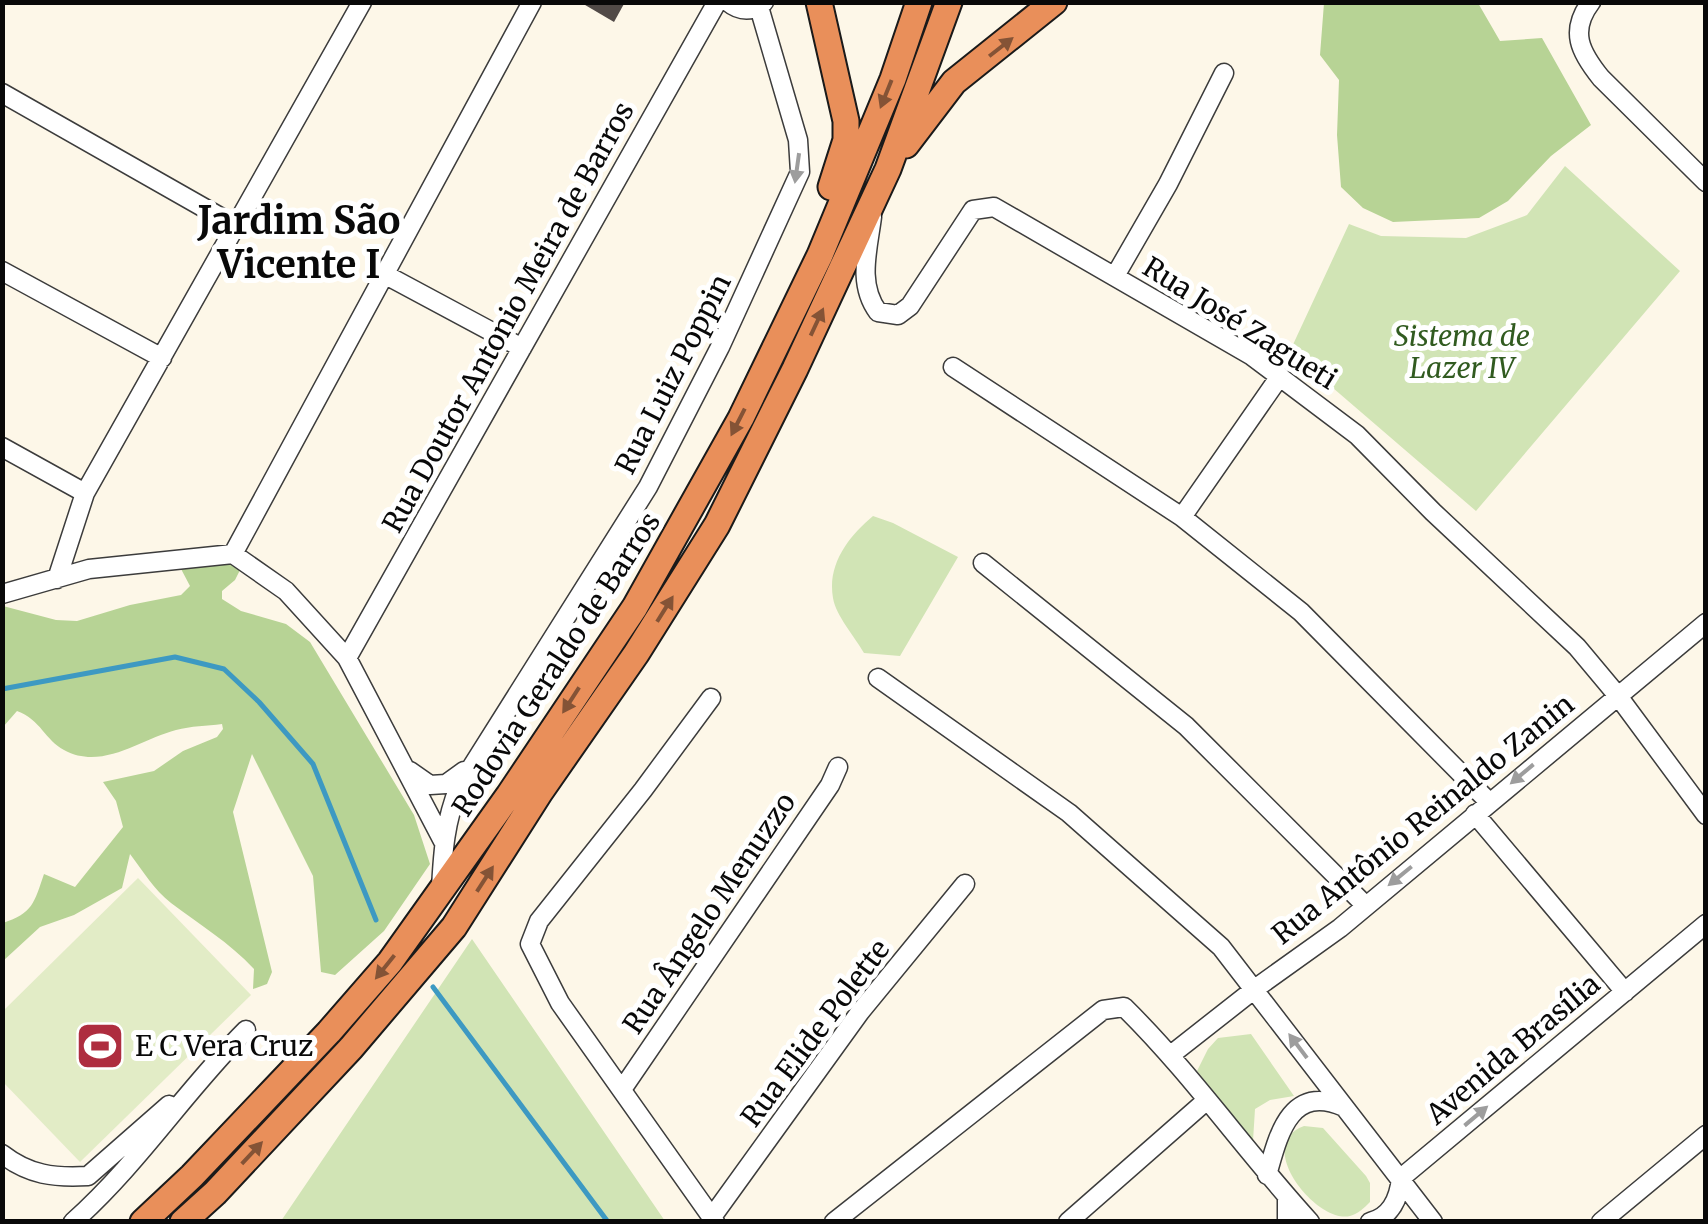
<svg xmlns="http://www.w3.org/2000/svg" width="1708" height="1224" font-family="Merriweather,serif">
<rect width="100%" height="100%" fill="#fdf7e8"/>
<!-- green -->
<path fill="#d1e4b5" d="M1565 166 1680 271 1476 511 1290 351 1349 224 1381 236 1466 238 1527 215Z
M873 516 893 523 958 557 900 656 864 653C855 637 836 616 833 598 827 564 849 536 873 516Z
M472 939 665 1221H281Z
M1251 1034 1294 1096 1270 1100 1255 1109 1253 1141 1197 1071 1208 1049 1218 1038Z
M1304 1126 1323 1128 1366 1176 1370 1183V1202C1364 1208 1358 1214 1350 1216 1317 1224 1252 1144 1304 1126Z"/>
<!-- forest -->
<path fill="#b7d395" d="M1324 3H1478L1500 41 1542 38 1591 125 1551 156 1508 201 1479 218 1393 222 1363 208 1341 187 1337 135 1339 80 1320 55Z
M237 561 240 570 235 580 222 591V599L241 611 286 624 310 642 414 815 430 864 384 931 335 975 321 972 313 876 252 754 233 812 272 972 267 984 253 989 254 969C229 942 200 925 171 903 154 890 143 871 130 854L122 888 74 915 40 927 3 961V923C33 913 34 903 44 874L75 887 123 827 116 801 103 782 154 771 183 751 217 737 223 729 222 724C207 726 191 726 176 730 141 739 102 771 64 750 45 740 41 720 17 711L3 727V606L56 620 77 621 130 605 181 595 190 586 180 567Z"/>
<!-- pitch -->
<path fill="#e2ecc6" d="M138 878 251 995 80 1162 3 1082V1011Z"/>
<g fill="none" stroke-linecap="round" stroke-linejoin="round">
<!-- stream -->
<path stroke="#3d99c2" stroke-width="5" d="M2 689 175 657 224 669 259 702 313 764 376 920
M433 987 608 1222"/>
</g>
<!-- building -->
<path fill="#514a47" d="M580 2H625L614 22Z"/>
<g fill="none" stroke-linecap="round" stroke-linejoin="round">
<!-- minor casing -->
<g stroke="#3c3c3c" stroke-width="21">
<path id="minor" d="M728 2C740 12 753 12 764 2
M1591 2C1569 31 1580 52 1601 78L1706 182
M2 93 236 226
M872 217C868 249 857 284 878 312L898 315 910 306 973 210 994 207 1252 356 1357 435 1433 512 1577 647 1618 696 1706 815
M2 271 162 358
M384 274 522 348
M1115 276 1168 184 1224 73
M953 367 1182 517 1301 612 1489 802
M2 447 85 493
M1182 517 1280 376
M233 554 532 2
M983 563 1186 726 1365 905
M57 579 85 493 362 2
M2 594 89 569 233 554 286 591 347 658 443 841
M347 658 717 2
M878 678 1069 813 1221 947 1433 1222
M711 698 643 790 539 921 530 944 560 1003 715 1222
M410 771 430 785 446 784 464 771
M1475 814 1625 992
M441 888C443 852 445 821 459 787L648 487 720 347 800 172 798 140 759 7
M1172 1054 1256 988 1340 928 1706 623
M623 1088 830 785 838 767
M2 1154C29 1175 54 1178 88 1176L169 1105
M1267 1175C1278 1137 1289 1083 1344 1107
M1287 1197V1222
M712 1217 860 1012 965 884
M73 1222C140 1162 184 1092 246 1030
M834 1222 1103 1010 1124 1007C1192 1074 1245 1151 1310 1222
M1068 1222 1207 1100
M1370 1222C1391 1217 1399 1198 1401 1178L1706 924
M1601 1222 1706 1135"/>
</g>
<!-- highway casing -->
<g stroke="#1a1a1a" stroke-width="29">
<path id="highway" d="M819 2 846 121V140L831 187
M906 145 954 82 1054 2
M143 1222 192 1176 329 1032 390 962 509 795 635 607 741 418 820 255 893 79 919 2
M183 1222 215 1193 351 1048 454 927 540 792 636 654 717 525 795 369 888 169 949 2"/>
</g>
<!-- minor -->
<use href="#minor" stroke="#fff" stroke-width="18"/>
<!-- highway -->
<use href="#highway" stroke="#e98f5a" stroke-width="25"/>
</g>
<!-- one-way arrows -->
<defs><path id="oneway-solid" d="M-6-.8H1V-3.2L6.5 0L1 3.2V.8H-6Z" transform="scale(2.5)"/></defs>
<g fill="#845336">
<use href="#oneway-solid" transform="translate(1001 47) rotate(-38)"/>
<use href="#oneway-solid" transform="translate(886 94) rotate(112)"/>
<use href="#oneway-solid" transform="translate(817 322) rotate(-65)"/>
<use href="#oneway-solid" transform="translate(738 422) rotate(117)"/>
<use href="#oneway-solid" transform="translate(665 609) rotate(-58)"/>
<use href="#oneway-solid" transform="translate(571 700) rotate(123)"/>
<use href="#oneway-solid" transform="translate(485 879) rotate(-57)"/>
<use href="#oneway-solid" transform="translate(385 967) rotate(129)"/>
<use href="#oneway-solid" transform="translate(252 1153) rotate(-47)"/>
</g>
<g fill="#9d9d9d">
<use href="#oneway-solid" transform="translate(797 168) rotate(98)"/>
<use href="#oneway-solid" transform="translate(1522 774) rotate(140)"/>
<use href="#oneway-solid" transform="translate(1400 876) rotate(141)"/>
<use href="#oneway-solid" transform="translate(1298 1046) rotate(-127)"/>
<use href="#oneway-solid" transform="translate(1476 1116) rotate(-40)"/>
</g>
<!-- icons -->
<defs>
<g id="stadium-square" transform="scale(2.5)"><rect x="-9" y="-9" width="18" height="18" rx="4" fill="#ae2d3f" stroke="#fff"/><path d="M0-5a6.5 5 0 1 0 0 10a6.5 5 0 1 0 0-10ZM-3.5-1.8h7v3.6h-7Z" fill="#fff"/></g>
</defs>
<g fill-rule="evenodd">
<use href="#stadium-square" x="100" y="1046"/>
</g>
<g text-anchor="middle" stroke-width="10" stroke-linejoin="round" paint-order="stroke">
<!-- street labels -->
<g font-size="28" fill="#090909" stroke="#fff">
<text transform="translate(508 317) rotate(-61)" y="10">Rua Doutor Antonio Meira de Barros</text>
<text transform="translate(1240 323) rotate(32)" y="10">Rua José Zagueti</text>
<text transform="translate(673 374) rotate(-63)" y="10">Rua Luiz Poppin</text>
<text transform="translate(556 664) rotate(-57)" y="10">Rodovia Geraldo de Barros</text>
<text transform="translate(1423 819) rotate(-39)" y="10">Rua Antônio Reinaldo Zanin</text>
<text transform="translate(709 913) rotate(-56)" y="10">Rua Ângelo Menuzzo</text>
<text transform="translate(815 1033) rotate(-53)" y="10">Rua Elide Polette</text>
<text transform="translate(1513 1049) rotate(-40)" y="10">Avenida Brasília</text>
</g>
<!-- park labels -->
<g font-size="28" font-style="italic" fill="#315b20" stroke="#fff">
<text x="1462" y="346">Sistema de<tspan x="1462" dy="32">Lazer IV</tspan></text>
</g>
<!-- poi labels -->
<g font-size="28" fill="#090909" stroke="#fff" text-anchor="start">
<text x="135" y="1056">E C Vera Cruz</text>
</g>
<!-- district labels -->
<g font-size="38" font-weight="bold" fill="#090909" stroke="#fff">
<text x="299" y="234">Jardim São<tspan x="299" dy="44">Vicente I</tspan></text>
</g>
</g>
<!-- border -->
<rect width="1708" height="1224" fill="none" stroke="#090909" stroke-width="10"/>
</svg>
